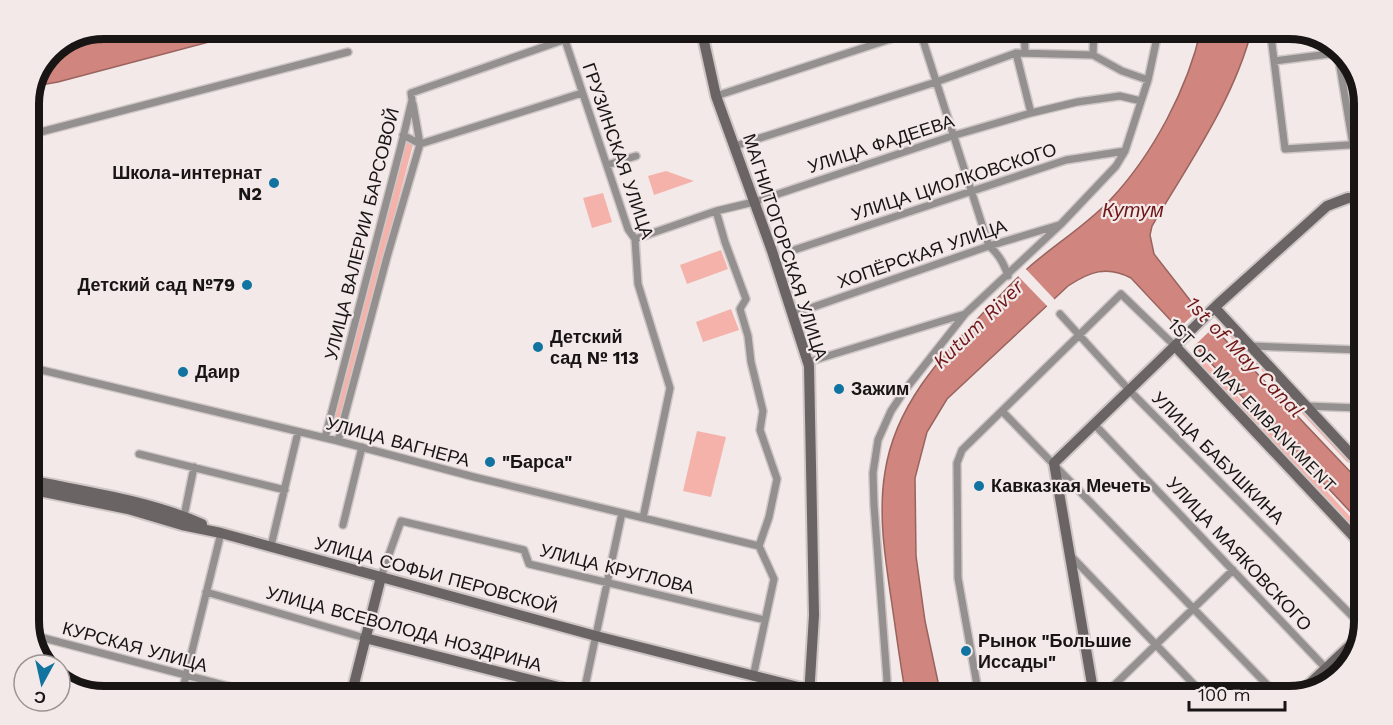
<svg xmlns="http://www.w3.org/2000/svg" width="1393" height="725" font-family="'Work Sans',sans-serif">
<rect width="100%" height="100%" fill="#f2e9e8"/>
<!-- green -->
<path fill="#f4b2ab" d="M405 139 414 141 338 429 331 427Z
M666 171 694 181 654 195 648 176Z
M603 193 612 222 592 228 583 198Z
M721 250 728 269 687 284 680 265Z
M731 309 739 330 703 342 696 322Z
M1227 329 1232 332 1352 463 1347 462 1224 330Z
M1201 357 1255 415 1261 424 1258 426 1196 362Z
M1265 427 1269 433H1273L1358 525 1356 528H1352L1261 430Z
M697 431 726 437 711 497 683 491Z"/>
<!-- water -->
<path fill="#d0857e" stroke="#99635e" stroke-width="1.5" d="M104 28H258V29L58 82 35 86 51 50Z
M1201 29H1252C1234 100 1189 163 1152 226L1150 235 1154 254 1193 304 1207 327 1214 328 1359 481 1358 520 1131 278C1107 265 1089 272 1068 286L947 399 927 432 915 478 916 556 925 621 941 696H906C900 664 896 631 891 598 885 557 878 513 885 472 895 406 939 359 983 313 998 298 1012 282 1028 268 1055 244 1087 225 1111 199 1153 154 1188 88 1201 29Z"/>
<!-- pier -->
<path fill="#f2e9e8" d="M1024 267 1056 301 1049 308 1017 275Z
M1198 310 1209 324 1216 325 1192 348 1176 331Z"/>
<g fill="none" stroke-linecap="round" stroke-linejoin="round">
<!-- street casing -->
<g stroke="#cfc7c6" stroke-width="10">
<path id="street" d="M919 28 989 246
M1024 28 1025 52
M1270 28 1285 149 1364 144
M565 40 628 229 635 239 638 284 670 388 643 518
M1337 49 1353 145
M1016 53 1031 113
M1093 55 1094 28
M1274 61 1337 53
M716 96 921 29
M29 135 348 52
M403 135 420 144 582 93
M735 146 936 82 1016 53 1093 55 1122 71 1148 80
M607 165 636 156
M716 211 725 242 746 299 740 309 748 336 751 362 763 411 760 430 777 479 769 517 759 546 774 579 753 677
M635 239 716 211 754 202 952 136 1031 113 1077 102 1120 96 1141 101
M989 246C999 254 1004 263 1008 276
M794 250 1066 160 1125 151
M793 314 989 246 1059 225
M1060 314 1130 391 1357 621
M1251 346 1361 350
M808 362 965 314
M29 367 338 441 474 477 759 546
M1306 406 1360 408
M1002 411 1278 696
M1095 425 1336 679
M325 438 401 146 412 100 411 93 598 28
M338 441 387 257 420 144 413 104
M139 454 285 490
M184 516 194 467
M343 525 362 447
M271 546 298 432
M1070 555 1205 696
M381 577 401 521 524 550 529 564 765 620
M206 592 365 638
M32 635 266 696
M181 696 221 533
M583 696 622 513
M879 696 885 690 887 680 874 505 873 473 878 440 891 411 905 390 965 314 1061 224 1116 166 1125 151 1148 80 1159 28
M979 696 958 578 957 463 962 450 1121 294 1175 346
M1103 696 1233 570"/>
</g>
<!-- secondary casing -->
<g stroke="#cfc7c6" stroke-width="14">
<path id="secondary" d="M701 28 716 96 772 251 809 366 814 615 809 696
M1215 308 1359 463
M1175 346 1358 541
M29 480C86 492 148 500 202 524
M29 489 128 509 182 525 221 533 596 636 834 696
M365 638 594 696
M1300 693 1357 639
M351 696 381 577
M1094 696 1054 463 1217 305 1327 206 1348 198H1363"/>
</g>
<!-- street -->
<use href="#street" stroke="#949090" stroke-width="7"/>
<!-- secondary -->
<use href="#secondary" stroke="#6a6564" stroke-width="10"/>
</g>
<!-- markers -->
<g fill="#1173a0" stroke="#f2e9e8" stroke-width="2">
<circle cx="274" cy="183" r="6"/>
<circle cx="247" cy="285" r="6"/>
<circle cx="538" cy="347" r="6"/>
<circle cx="183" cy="372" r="6"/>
<circle cx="839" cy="389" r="6"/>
<circle cx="490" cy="462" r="6"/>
<circle cx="979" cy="486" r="6"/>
<circle cx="966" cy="651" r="6"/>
</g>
<g text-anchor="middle" stroke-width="4.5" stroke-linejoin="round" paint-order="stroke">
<!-- street labels -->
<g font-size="18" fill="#181514" stroke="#f2e9e8">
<text transform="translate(881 144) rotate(-18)" y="6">УЛИЦА ФАДЕЕВА</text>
<text transform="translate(618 151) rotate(71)" y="6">ГРУЗИНСКАЯ УЛИЦА</text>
<text transform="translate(954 182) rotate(-18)" y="6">УЛИЦА ЦИОЛКОВСКОГО</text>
<text transform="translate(362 234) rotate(-76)" y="6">УЛИЦА ВАЛЕРИИ БАРСОВОЙ</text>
<text transform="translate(785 247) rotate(72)" y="6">МАГНИТОГОРСКАЯ УЛИЦА</text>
<text transform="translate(922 254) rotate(-19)" y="6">ХОПЁРСКАЯ УЛИЦА</text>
<text transform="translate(1252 405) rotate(46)" y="6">1ST OF MAY EMBANKMENT</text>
<text transform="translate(398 442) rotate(15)" y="6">УЛИЦА ВАГНЕРА</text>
<text transform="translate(1218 458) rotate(45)" y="6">УЛИЦА БАБУШКИНА</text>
<text transform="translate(1239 554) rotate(47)" y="6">УЛИЦА МАЯКОВСКОГО</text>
<text transform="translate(617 569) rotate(14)" y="6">УЛИЦА КРУГЛОВА</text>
<text transform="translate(436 575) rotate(15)" y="6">УЛИЦА СОФЬИ ПЕРОВСКОЙ</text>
<text transform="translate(404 629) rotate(15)" y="6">УЛИЦА ВСЕВОЛОДА НОЗДРИНА</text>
<text transform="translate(135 647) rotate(15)" y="6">КУРСКАЯ УЛИЦА</text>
</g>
<!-- poi labels -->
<g font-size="18" font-weight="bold" fill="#181514" stroke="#f2e9e8" text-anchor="start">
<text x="262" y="179" text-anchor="end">Школа-интернат<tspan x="262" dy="21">N2</tspan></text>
<text x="235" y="291" text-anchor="end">Детский сад №79</text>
<text x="550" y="343">Детский<tspan x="550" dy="21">сад № 113</tspan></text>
<text x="195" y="378">Даир</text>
<text x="851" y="395">Зажим</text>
<text x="502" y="468">"Барса"</text>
<text x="991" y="492">Кавказкая Мечеть</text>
<text x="978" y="647">Рынок "Большие<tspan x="978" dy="21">Иссады"</tspan></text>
</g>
<!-- water labels -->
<g font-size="20" font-style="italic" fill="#6f1516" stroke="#f2e9e8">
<text x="1133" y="217">Кутум</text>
<text transform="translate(978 324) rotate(-44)" y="7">Kutum River</text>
<text transform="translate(1245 357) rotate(46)" y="7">1st of May Canal</text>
</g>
</g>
<!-- crop -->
<path d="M0 0H1393V725H0ZM104 39H1289A65 65 0 0 1 1354 104V621A65 65 0 0 1 1289 686H104A65 65 0 0 1 39 621V104A65 65 0 0 1 104 39Z" fill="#f2e9e8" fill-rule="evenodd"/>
<path fill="none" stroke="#181514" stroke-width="8" d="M104 39H1289A65 65 0 0 1 1354 104V621A65 65 0 0 1 1289 686H104A65 65 0 0 1 39 621V104A65 65 0 0 1 104 39Z"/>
<!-- north arrow -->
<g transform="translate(42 683) rotate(188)"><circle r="28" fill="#f2e9e8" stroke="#9b9493" stroke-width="1.5"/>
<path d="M0-4.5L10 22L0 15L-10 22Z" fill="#1173a0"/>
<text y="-9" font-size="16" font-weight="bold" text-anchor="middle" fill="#181514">С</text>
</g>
<!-- scale -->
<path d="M1189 701v9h96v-9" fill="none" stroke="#181514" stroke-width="3"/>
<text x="1198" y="701" font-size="18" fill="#181514" stroke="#f2e9e8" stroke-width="4.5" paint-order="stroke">100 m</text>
</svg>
